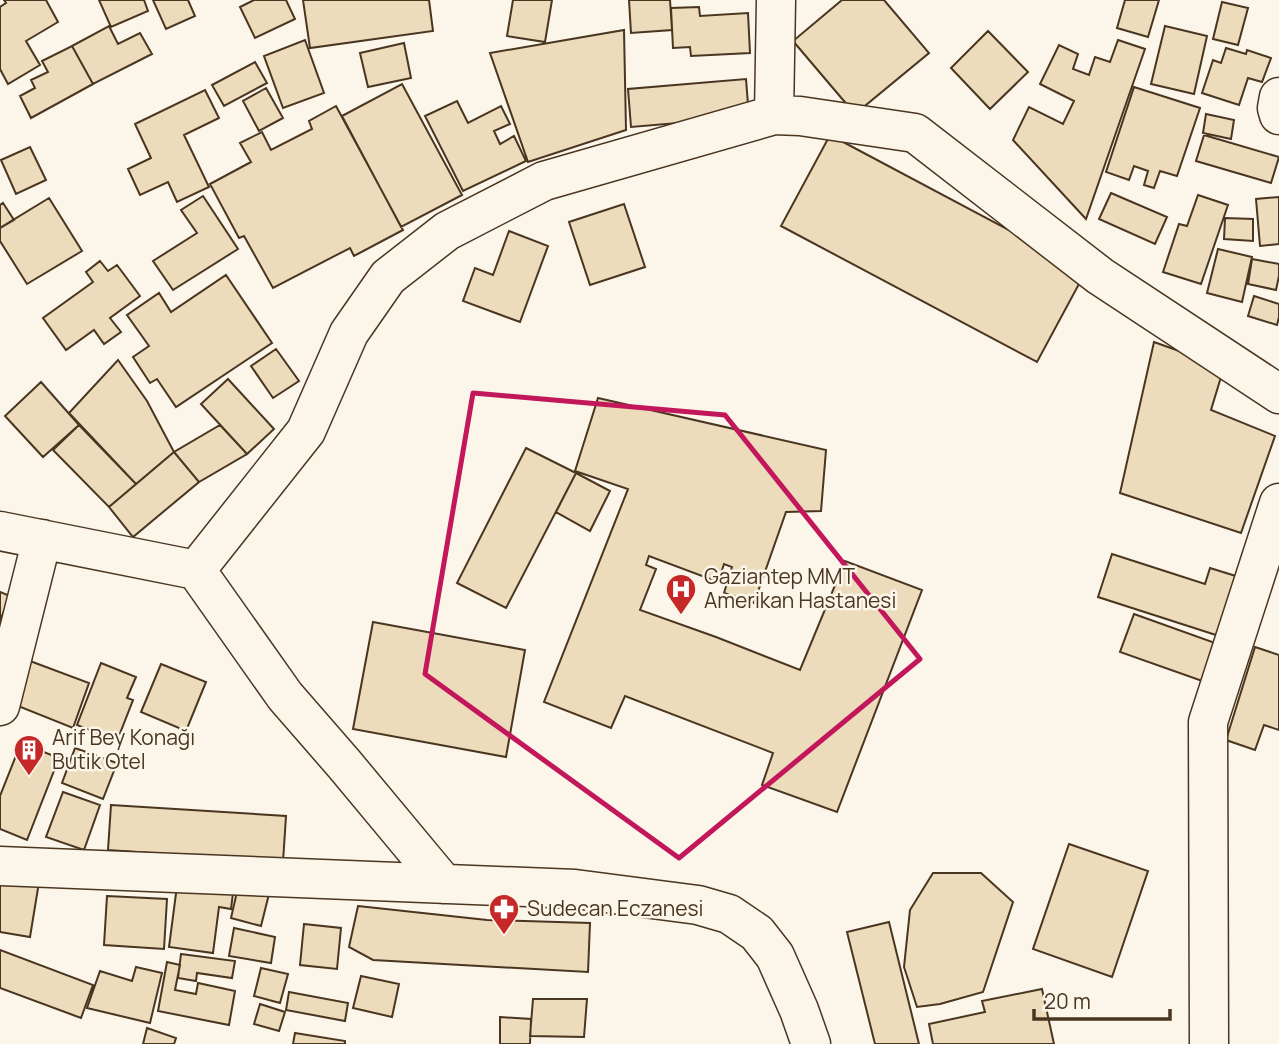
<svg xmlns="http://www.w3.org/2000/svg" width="1279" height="1044" font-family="Manrope,sans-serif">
<rect width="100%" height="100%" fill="#fbf6e9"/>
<!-- building -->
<path fill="#ecdcbc" stroke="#4a3520" stroke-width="2" d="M4 0H46L58 22 26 41 40 65 8 84 0 69V7L6 3Z
M99 0H144L148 11 111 27Z
M153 0H188L195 16 166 29Z
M254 0H286L295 19 255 38 240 7Z
M303 0H429L433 31 310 48Z
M513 0H552L545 42 507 36Z
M629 0H670L672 30 631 33Z
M842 0H884L929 53 855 114 793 41Z
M1125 0H1159L1148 37 1117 28Z
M1222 2 1248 8 1238 45 1213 39Z
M699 7 700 16 748 13 750 53 691 56 690 47 673 48 671 8Z
M109 26 118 44 140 33 152 54 93 84 72 46Z
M1165 26 1207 36 1194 94 1151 84Z
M624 30 626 130 528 162 490 53Z
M988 31 1028 72 990 109 951 68Z
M305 40 324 93 283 108 264 56Z
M1118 40 1145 49 1086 219 1013 140 1029 107 1063 124 1074 101 1040 84 1059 45 1078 54 1073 69 1089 75 1095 57 1110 62Z
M404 43 411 78 368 87 360 53Z
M72 46 93 84 31 118 20 96 35 88 31 80 48 72 42 61Z
M1226 48 1246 54 1247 50 1271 58 1262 82 1248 78 1239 105 1202 93 1213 60 1221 63Z
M255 62 267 83 224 106 212 85Z
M746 79 749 117 631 127 628 89Z
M402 84 462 195 401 227 342 116Z
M1134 87 1200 108 1177 176 1160 171 1154 188 1144 185 1148 171 1134 166 1129 180 1106 172Z
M266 88 283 118 259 131 243 101Z
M205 90 219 118 184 135 209 187 177 202 168 182 140 195 128 169 151 158 135 124Z
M457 101 468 123 501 106 510 124 494 131 500 144 514 136 526 161 463 191 425 116Z
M336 106 403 230 354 256 350 248 273 288 244 236 239 238 210 184 251 162 240 143 262 132 271 150 312 129 309 121Z
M1206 114 1234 120 1231 139 1203 133Z
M830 135 1086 271 1037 362 781 226Z
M1204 135 1279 157 1271 183 1196 161Z
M30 147 46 180 16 194 1 160Z
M1111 193 1167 217 1155 244 1099 219Z
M1198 195 1228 205 1201 284 1163 272 1179 224 1187 226Z
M203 196 238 249 173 290 153 261 197 233 181 210Z
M1279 197V244L1260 246 1256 199Z
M49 198 82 251 27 284 0 241V228Z
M3 203 14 220 0 228V205Z
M624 204 645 267 590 285 569 222Z
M1225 218 1253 219V241L1224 239Z
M509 231 548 246 520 322 463 301 475 268 493 275Z
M1218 249 1252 257 1242 302 1207 293Z
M1252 259 1279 264V276L1276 290 1248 284Z
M100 261 108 271 117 265 140 296 110 318 121 332 104 344 94 330 66 350 43 318 93 282 86 272Z
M226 275 272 343 176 407 157 379 150 383 133 357 149 346 127 315 159 293 171 312Z
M1254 296 1279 304V317L1277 325 1248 316Z
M1154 342 1224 367 1211 410 1275 436 1241 533 1120 493Z
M276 349 299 381 273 398 251 366Z
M118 360 147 401 174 452 136 484 69 413Z
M228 379 274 429 247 454 201 404Z
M41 382 79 425 43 457 5 416Z
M598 398 826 450 821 511 786 512 754 603 724 593 732 567 724 564 718 582 649 556 646 565 656 569 640 610 716 637 800 670 845 561 922 590 837 812 762 785 773 753 625 696 611 728 544 702 628 489 575 471Z
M79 425 136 484 109 507 53 450Z
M220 425 247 454 199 482 174 452Z
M526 448 576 473 506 608 457 583Z
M174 452 199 482 133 537 109 507Z
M576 473 610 491 590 531 556 512Z
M1112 554 1205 584 1210 568 1239 577 1219 636 1098 597Z
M0 592 10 596 0 621Z
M1134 614 1218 644 1205 682 1120 652Z
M373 622 525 650 506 757 353 729Z
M1255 647 1279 655V730L1264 725 1255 750 1226 740Z
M30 661 89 683 73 728 13 704Z
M101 663 136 677 127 698 133 700 117 741 77 725Z
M161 664 206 682 186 731 141 712Z
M21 743 59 758 27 840 0 829V796Z
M75 748 117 763 103 799 62 783Z
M63 792 100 805 84 850 46 837Z
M111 805 286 816 283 862 108 850Z
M1069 844 1148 871 1112 977 1033 949Z
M0 870 40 876 30 937 0 932Z
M933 873H981L1013 902 983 992 940 1004 917 1007 904 967 910 910Z
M178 878 234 885 231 909 219 907 213 953 169 947Z
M239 883 270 890 261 926 231 918Z
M107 896 167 899 164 949 104 945Z
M358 906 487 920 590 923 588 972 373 960 349 947Z
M889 922 919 1044H875L847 932Z
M304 924 341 928 337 969 300 965Z
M234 928 275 937 271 963 229 956Z
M0 950 93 985 81 1018 0 988Z
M181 954 235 961 232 978 197 973 196 981 178 978Z
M167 962 180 965 175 990 196 994 198 983 235 991 229 1025 158 1011Z
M136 967 162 973 150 1023 87 1008 100 971 132 981Z
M261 968 288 974 280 1003 254 996Z
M361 976 399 984 392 1017 353 1008Z
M1042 989 1054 1044H933L929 1024 985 1012 982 1001Z
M289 992 348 1003 345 1021 286 1010Z
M533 999H587L584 1037 530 1036Z
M260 1004 285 1012 279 1031 254 1024Z
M500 1017 531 1019 530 1044H500Z
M147 1028 176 1038 174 1044H143Z
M295 1033 345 1041V1044H293Z"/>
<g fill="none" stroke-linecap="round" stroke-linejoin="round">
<!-- minor casing -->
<g stroke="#4a3520" stroke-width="41">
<path id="minor" d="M1279 97 1277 108 1279 115
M774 115 776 0
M0 531 196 570 285 696 345 765 444 884
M196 570 306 431 349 333 388 277 447 231 544 181 774 115 800 116 915 133 1100 276 1279 394
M0 706 42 539
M0 866 575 889 698 905 729 914 757 933 775 956 799 1010 811 1044
M1209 1044 1208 722 1279 503"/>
</g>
<!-- minor -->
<use href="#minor" stroke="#fbf6e9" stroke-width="38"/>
</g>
<!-- marked area -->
<path fill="none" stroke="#c2185b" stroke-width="5" stroke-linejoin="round" d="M473 393 725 415 920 659 679 858 425 674Z"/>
<!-- icons -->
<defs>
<g id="hospital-pin" transform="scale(1.575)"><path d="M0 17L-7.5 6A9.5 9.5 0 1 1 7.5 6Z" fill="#c62828" stroke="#fbf6e9"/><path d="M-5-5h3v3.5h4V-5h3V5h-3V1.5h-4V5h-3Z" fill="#fff"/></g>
<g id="building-pin" transform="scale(1.575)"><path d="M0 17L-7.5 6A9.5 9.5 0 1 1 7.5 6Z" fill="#c62828" stroke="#fbf6e9"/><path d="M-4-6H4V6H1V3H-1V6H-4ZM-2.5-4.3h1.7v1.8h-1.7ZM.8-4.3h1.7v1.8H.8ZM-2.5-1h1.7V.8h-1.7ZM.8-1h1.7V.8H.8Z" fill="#fff"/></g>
<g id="pharmacy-pin" transform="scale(1.575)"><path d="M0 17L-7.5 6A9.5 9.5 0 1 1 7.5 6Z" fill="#c62828" stroke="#fbf6e9"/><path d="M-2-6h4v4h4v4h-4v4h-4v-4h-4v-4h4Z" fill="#fff"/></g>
</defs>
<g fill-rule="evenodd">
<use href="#hospital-pin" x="681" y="589"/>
<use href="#building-pin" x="29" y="750"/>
<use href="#pharmacy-pin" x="504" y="909"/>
</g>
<g text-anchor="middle" stroke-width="5" stroke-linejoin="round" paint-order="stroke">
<!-- poi labels -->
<g font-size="21" fill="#4a3520" stroke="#fbf6e9" text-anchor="start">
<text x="704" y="584">Gaziantep MMT<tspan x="704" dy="24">Amerikan Hastanesi</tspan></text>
<text x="52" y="745">Arif Bey Konağı<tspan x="52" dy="24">Butik Otel</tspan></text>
<text x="527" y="916">Sudecan Eczanesi</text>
</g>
</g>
<!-- scale -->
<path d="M1034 1009v10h136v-10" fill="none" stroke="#4a3520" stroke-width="3.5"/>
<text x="1044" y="1009" font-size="21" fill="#4a3520" stroke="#fbf6e9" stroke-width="5" paint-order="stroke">20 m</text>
</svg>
